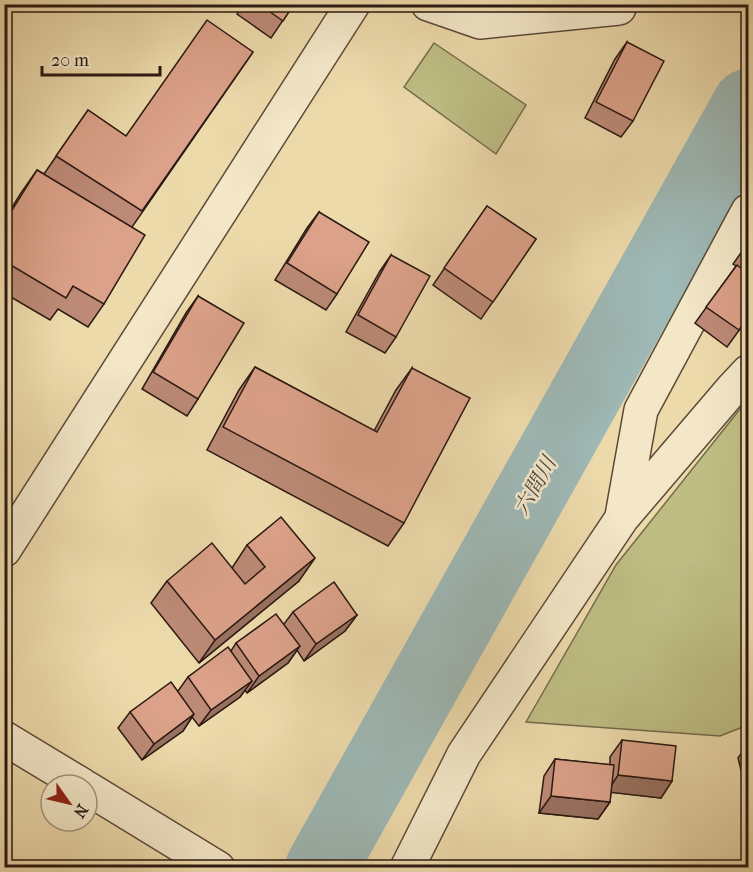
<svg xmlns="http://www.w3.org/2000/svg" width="753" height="872" font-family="'IM FELL French Canon','Noto Serif JP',serif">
<rect width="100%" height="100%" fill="#eddaab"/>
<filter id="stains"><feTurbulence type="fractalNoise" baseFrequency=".00333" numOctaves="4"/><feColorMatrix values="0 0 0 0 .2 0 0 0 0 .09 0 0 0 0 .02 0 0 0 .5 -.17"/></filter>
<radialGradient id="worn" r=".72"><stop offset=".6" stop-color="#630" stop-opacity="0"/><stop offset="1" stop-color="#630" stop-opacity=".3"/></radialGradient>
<!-- green -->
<path fill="#bebe84" stroke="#746c4b" stroke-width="1.5" d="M434 43 526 105 496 154 404 87Z
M748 399V725L720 736 526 722 616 565Z"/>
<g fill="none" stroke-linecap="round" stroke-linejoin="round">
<!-- river -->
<path stroke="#9eb8b5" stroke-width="72" d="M321 868 748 105"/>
<!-- minor casing -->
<g stroke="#5c4938" stroke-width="36">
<path id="minor" d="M428 4 480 22 619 8 620 4
M622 516 641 410 748 211
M4 550 353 4
M4 738 82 785
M87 788 218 868
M407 868 464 754 622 518 733 388 748 372"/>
</g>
<!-- minor -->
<use href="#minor" stroke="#f3e7c8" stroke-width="33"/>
</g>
<!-- wall -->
<path fill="#bc8a76" stroke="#2b1912" stroke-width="1.5" d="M243 4H294L271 38 237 14Z
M627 42 633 121 621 137 585 118 615 59Z
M253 52 132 227 104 304 88 327 58 309 50 320 4 293V220L21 193 37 170 44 174 88 110 126 136Z
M487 206 536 239 481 319 433 285Z
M319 212 337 294 326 310 275 280 307 228Z
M748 243V318L727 347 695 323 736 266 733 264Z
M391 255 396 337 385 353 346 332 380 271Z
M198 296V399L187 416 142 389 186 313Z
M255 367 374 431 396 390 412 368 404 523 388 546 207 450 239 390Z
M247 545 299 581 199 663 151 603 167 581 232 568Z
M293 612 357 615 345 631 304 661 297 650 288 663 247 693 245 690 240 697 199 726 192 717 183 731 142 760 118 728 130 712 178 691 188 677 231 651 236 643 284 624Z
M622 740 672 781 661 798 611 792 610 802 598 819 539 813 544 776 555 759 610 765V757Z
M748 744V793L747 794 738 758Z"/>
<!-- shaded-wall -->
<path fill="#997160" stroke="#2b1912" stroke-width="1.5" d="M315 558 299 581 199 663 215 640Z
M357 615 345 631 304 661 316 644Z
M300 646 288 663 247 693 259 676Z
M252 681 240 697 199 726 211 710Z
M194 714 183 731 142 760 154 744Z
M618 775 672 781 661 798 607 792Z
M551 796 610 802 598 819 539 813Z"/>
<!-- building -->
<path fill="#dba189" stroke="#2b1912" stroke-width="1.5" d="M259 4H294L283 21Z
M207 20 253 52 142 211 56 156 88 110 126 136Z
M627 42 664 61 633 121 596 102Z
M37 170 145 235 104 304 73 286 66 298 4 261V223Z
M487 206 536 239 493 302 444 268Z
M319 212 369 242 337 294 287 263Z
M748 243V250L745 248Z
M391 255 430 276 396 337 358 315Z
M737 265 748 274V317L739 330 706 307Z
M198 296 244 323 198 399 153 372Z
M255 367 377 432 412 368 470 398 404 523 223 427Z
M281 517 315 558 215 640 167 581 212 543 245 584 265 567 247 545Z
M334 582 357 615 316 644 293 612Z
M276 614 300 646 259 676 236 643Z
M228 647 252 681 211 710 188 677Z
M171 682 194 714 154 744 130 712Z
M622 740 676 746 672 781 618 775Z
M555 759 614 765 610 802 551 796Z"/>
<g text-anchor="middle" stroke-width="5" stroke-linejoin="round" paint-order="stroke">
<!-- water labels -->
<g font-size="21" font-style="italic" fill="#4e4943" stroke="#f3e7c8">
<text transform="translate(535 486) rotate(-61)" y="7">六間川</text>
</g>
</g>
<!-- margin -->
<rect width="753" height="872" fill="none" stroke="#eddaab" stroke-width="24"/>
<rect x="6" y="6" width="741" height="860" fill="none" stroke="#2b1912" stroke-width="3"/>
<rect x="12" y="12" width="729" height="848" fill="none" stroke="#2b1912" stroke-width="1.5"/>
<!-- north arrow -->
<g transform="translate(69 803) rotate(124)"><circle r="28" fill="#f3e7c8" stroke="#a3957f" stroke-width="1.5"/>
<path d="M0-4.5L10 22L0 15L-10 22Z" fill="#8f2418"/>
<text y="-9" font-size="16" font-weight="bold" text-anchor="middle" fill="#2b1912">N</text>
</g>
<!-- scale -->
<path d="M42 66v9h118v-9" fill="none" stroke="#2b1912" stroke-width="3"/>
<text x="51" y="66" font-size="18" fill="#2b1912" stroke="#f3e7c8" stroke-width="4.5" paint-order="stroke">20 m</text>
<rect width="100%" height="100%" filter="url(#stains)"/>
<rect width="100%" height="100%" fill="url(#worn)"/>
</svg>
